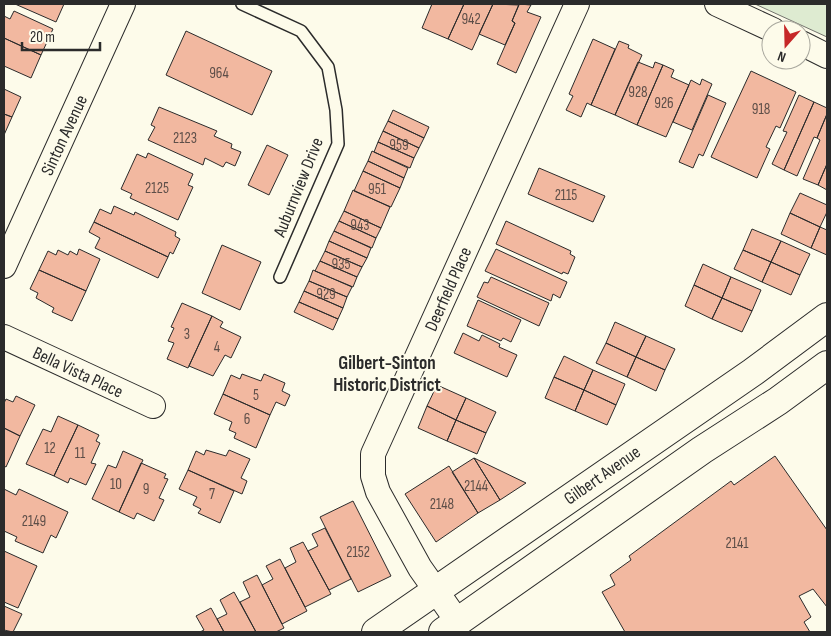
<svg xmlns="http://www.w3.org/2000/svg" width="831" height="636" font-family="'Sofia Sans Condensed',sans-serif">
<rect width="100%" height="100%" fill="#fdfbea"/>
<!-- green -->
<path fill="#deebd1" stroke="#74746e" d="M755 4H827V37Z"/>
<!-- building -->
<path fill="#f2b8a0" stroke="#2b2b2b" d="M15 4H64L56 22Z
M432 4H464L448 39 422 28Z
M464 4H493L472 50 448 39Z
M493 4 519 5 512 21 515 23 505 45 479 34Z
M519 4 531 5 527 12 541 17 516 73 497 64 515 23 512 21Z
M14 11 53 29 41 55 4 38V16L10 19Z
M186 31 272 71 252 115 166 75Z
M4 38 41 55 31 78 4 66Z
M593 39 615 49 591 105 587 103 581 117 566 110 573 96 569 94Z
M619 41 629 45 628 48 642 55 615 115 591 105Z
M638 62 653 68 655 62 663 65 637 125 615 115Z
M663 65 674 70 671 77 689 85 666 137 637 125Z
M751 71 796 92 780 128 776 126 766 147 770 149 757 178 711 157Z
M702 79 712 84 692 130 673 122 691 80 700 85Z
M4 89 21 97 12 117 4 114Z
M708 95 726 103 703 156 699 154 693 168 679 162Z
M799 95 814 102 784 170 772 164 787 132 783 131Z
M814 102 827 108V114L817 138 814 137 797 176 784 170Z
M159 107 217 131 214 136 232 144 231 148 241 152 235 166 226 162 223 167 205 158 203 165 148 140 155 127 151 125Z
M393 110 429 127 424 138 388 121Z
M4 114 12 117 4 135Z
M827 114V164L818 185 803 179 820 140 817 138Z
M388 121 424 138 419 148 383 131Z
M383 131 419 148 414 158 378 142Z
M378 142 414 158 410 168 374 152Z
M267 145 288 155 269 195 248 185Z
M372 151 408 168 404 178 368 161Z
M148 153 193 174 188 185 193 187 178 220 130 198 132 194 121 189 137 154 146 158Z
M368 161 404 178 400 188 363 171Z
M827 164V190L818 185Z
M539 168 605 196 593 222 528 194Z
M363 171 400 188 391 207 354 191Z
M353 190 390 207 381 228 344 211Z
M800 193 827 205V212L820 227 790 213Z
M114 206 134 215 135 212 176 232 175 236 180 239 173 254 170 252 168 257 94 222 100 209 111 214Z
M344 211 381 228 376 238 339 221Z
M790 213 820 227 811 248 781 234Z
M339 221 376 238 372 248 334 231Z
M506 221 571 251 570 254 575 257 568 274 563 272 562 274 496 244Z
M94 222 168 257 158 278 95 248 100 238 89 232Z
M820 227 827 230V255L811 248Z
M752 229 781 241 771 262 743 250Z
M334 231 371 248 367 258 329 241Z
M329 241 367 258 362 267 325 251Z
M781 241 810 254 800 275 771 262Z
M222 245 261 262 240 310 202 293Z
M79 249 100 259 86 291 39 270 48 251 56 255 58 250 68 255 70 251 77 255Z
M496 249 567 282 560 298 553 294 551 301 485 271Z
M743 250 771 262 762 282 734 269Z
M325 251 362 267 357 277 320 261Z
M320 261 357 277 353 287 315 271Z
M771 262 800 275 791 295 762 282Z
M703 264 731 277 722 298 694 285Z
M39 270 86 291 72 321 52 312 54 308 36 298 38 293 30 289Z
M313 270 352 287 347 297 309 281Z
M491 277 549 303 539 326 477 297 484 282 488 283Z
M731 277 761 290 752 311 722 298Z
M309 281 347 297 343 308 304 291Z
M694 285 722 298 712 319 685 306Z
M304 291 343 308 338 319 299 302Z
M722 298 752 311 742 332 712 319Z
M478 300 521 320 511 342 503 338 501 341 467 326Z
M299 302 338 319 333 330 294 312Z
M182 303 212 316 188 368 167 359 174 343 168 341 174 328 171 327Z
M212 316 223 322 220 327 241 337 231 358 225 355 213 376 189 366Z
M615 322 646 336 636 357 606 343Z
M463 333 479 341 482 335 500 344 499 347 517 355 507 377 454 353Z
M646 336 675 349 665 370 636 357Z
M606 343 636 357 627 377 596 363Z
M564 356 593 370 584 390 554 377Z
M636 357 665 370 656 391 627 377Z
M593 370 625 384 616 405 584 390Z
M242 374 261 381 264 374 285 383 282 391 290 395 285 406 276 402 270 415 223 394 231 375 240 379Z
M554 377 584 390 575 411 545 398Z
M437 385 466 398 456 420 427 406Z
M584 390 616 405 607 425 575 411Z
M223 394 270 415 256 448 234 438 236 433 229 430 232 422 214 414Z
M16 396 35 405 20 436 4 428V403L6 399 13 402Z
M466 398 496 412 486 433 456 420Z
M427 406 456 420 447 441 418 428Z
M58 416 78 425 54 476 26 464 43 429 51 432Z
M456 420 486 433 477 454 447 441Z
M78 425 99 435 96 441 100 443 91 463 96 464 86 485 70 478 68 483 54 476Z
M4 428 20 436 6 467 4 466Z
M206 450 226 456 229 450 250 459 241 478 247 481 242 494 188 470 196 451 204 455Z
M123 451 143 460 119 512 92 499 108 465 116 468Z
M775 456 827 530V607L813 589 799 596 811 617 804 622 810 632H625L602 592 615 585 610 575 631 560 629 556 731 481 734 485Z
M474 458 500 500 478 513 452 472Z
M474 458 526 483 500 500Z
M141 463 166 474 164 478 168 479 159 498 164 500 154 521 137 513 134 519 119 512Z
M449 466 478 513 436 542 405 494Z
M188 470 234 491 220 523 198 513 201 509 193 505 197 497 179 489Z
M4 489 16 495 19 489 68 512 56 538 51 535 43 553 15 541 17 537 4 531Z
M353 501 391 576 358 592 320 517Z
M325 528 351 579 329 590 308 551 318 546 312 534Z
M303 542 331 594 305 607 285 568 296 562 290 548Z
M4 551 37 566 18 608 4 602Z
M280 559 307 611 282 624 262 585 273 579 266 566Z
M257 575 284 628 276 632H256L240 602 250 597 243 582Z
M234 592 256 632H224L217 619 227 614 220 600Z
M4 606 22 614 13 632 4 630Z
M211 608 217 619 224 632H200L204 630 196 616Z"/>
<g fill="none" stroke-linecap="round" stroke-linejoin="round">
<!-- lane casing -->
<g stroke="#2b2b2b" stroke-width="14">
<path id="lane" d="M242 4 301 31 328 67 336 110 338 144 280 277"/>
</g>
<!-- street casing -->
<g stroke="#2b2b2b" stroke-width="26">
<path id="street" d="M717 4 773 30
M801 43 827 56
M4 266 123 4
M4 337 153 406
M458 622 420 568 378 492 373 476V454L577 4"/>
</g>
<!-- primary casing -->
<g stroke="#2b2b2b" stroke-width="30">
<path id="primary" d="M376 632 753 372 827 317
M443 632 702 450 778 401 827 365"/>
</g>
<!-- lane -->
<use href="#lane" stroke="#fdfbea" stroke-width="11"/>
<!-- street -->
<use href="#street" stroke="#fdfbea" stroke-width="24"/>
<!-- primary -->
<use href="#primary" stroke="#fdfbea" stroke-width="28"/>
</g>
<g text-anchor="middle" stroke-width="4" stroke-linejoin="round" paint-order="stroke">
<!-- number labels -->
<g font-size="15" fill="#5d4e48">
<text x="471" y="24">942</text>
<text x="219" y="78">964</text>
<text x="638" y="97">928</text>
<text x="664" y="108">926</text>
<text x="761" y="114">918</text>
<text x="185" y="143">2123</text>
<text x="399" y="150">959</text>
<text x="157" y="193">2125</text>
<text x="377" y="194">951</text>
<text x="566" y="200">2115</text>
<text x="360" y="230">943</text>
<text x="341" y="269">935</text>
<text x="326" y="299">929</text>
<text x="187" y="339">3</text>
<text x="217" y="352">4</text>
<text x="256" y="400">5</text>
<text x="247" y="424">6</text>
<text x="50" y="453">12</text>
<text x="80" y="458">11</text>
<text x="116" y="489">10</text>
<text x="476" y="491">2144</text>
<text x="146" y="494">9</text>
<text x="212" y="499">7</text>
<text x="442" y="509">2148</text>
<text x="34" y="526">2149</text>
<text x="737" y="548">2141</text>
<text x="358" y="557">2152</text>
</g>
<!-- street labels -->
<g font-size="18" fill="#2b2b2b" stroke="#fdfbea">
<text transform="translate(64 135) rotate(-65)" y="6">Sinton Avenue</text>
<text transform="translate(298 187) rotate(-68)" y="6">Auburnview Drive</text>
<text transform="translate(448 289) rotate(-66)" y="6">Deerfield Place</text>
<text transform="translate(78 372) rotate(25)" y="6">Bella Vista Place</text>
<text transform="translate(602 475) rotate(-35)" y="6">Gilbert Avenue</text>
</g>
<!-- neighbourhood labels -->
<g font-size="19" font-weight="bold" fill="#2b2b2b" stroke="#fdfbea">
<text x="387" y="369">Gilbert-Sinton<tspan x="387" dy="22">Historic District</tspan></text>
</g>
</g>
<!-- border -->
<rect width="831" height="636" fill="none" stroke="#2b2b2b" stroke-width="10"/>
<!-- north arrow -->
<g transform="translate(786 45) rotate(200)"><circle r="24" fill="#fdfbea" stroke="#a9a89e"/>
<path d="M0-4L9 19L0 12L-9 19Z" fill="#c62828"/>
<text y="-8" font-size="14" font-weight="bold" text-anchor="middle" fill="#2b2b2b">N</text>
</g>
<!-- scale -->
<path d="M22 42v8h78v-8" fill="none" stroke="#2b2b2b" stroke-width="2.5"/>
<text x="30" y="42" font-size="15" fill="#2b2b2b" stroke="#fdfbea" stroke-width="4" paint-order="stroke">20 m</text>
</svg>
